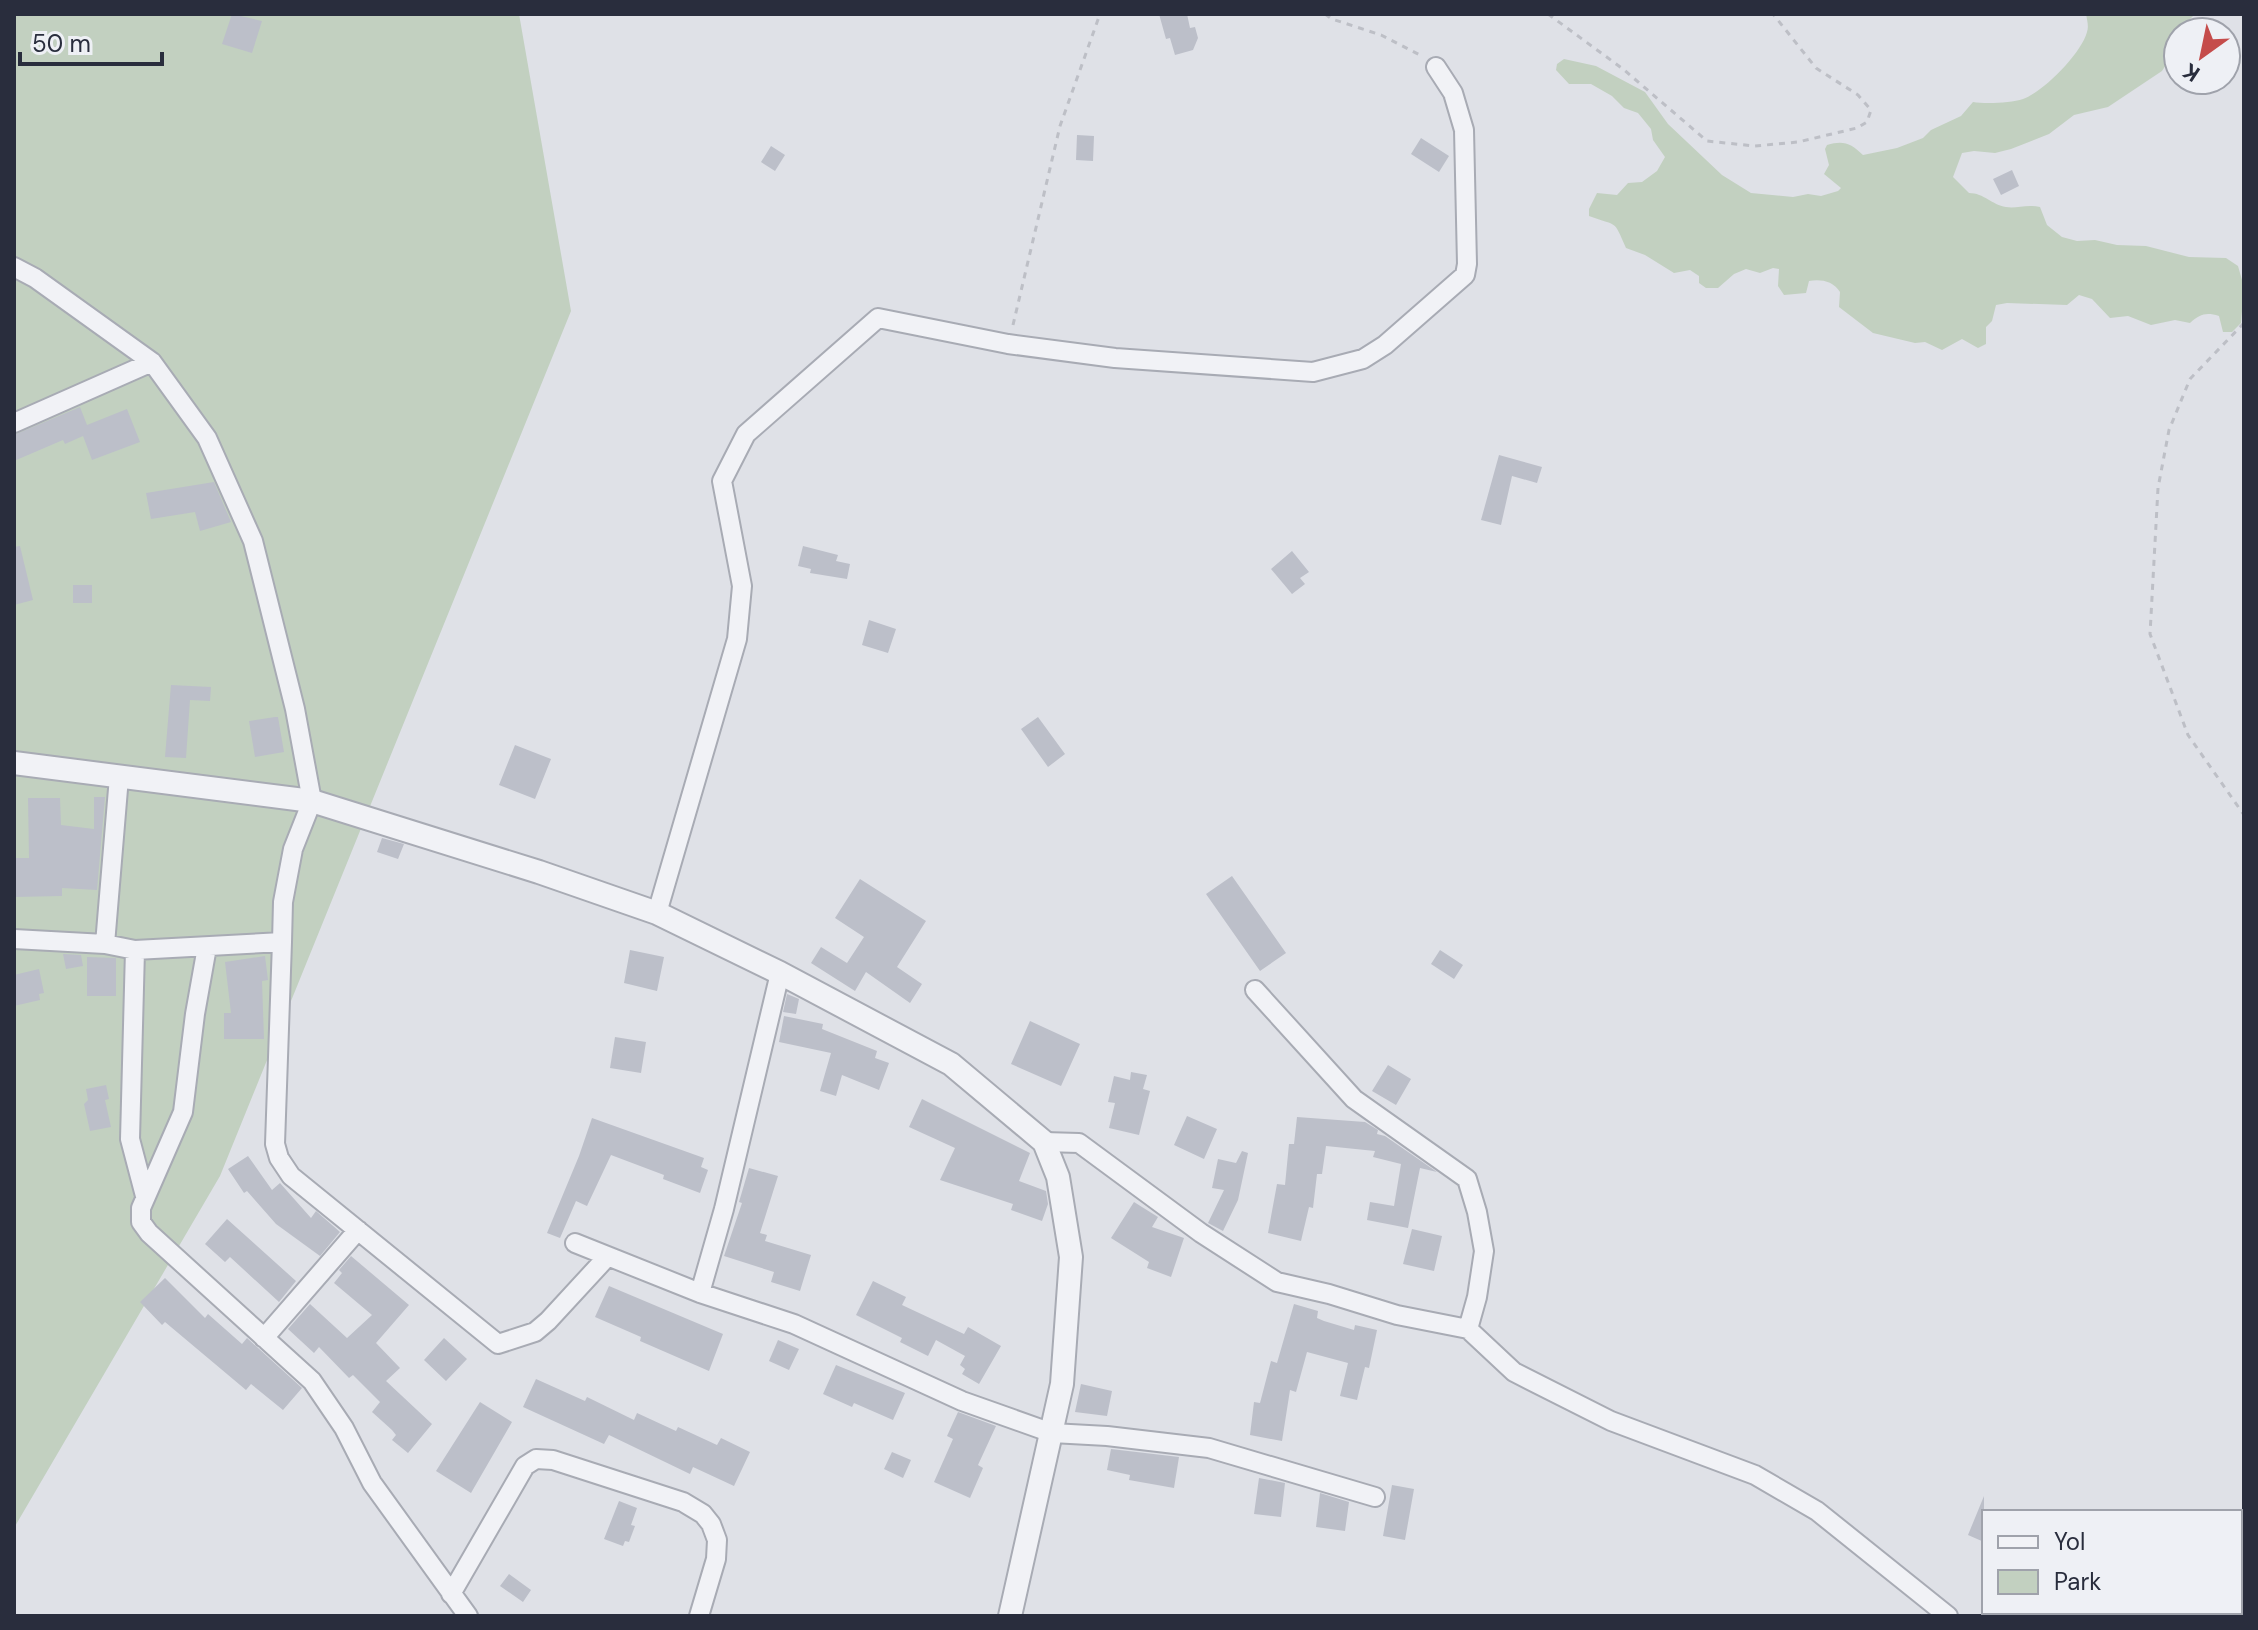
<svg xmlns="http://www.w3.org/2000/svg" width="2258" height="1630" font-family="'DM Sans',sans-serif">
<rect width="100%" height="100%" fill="#dfe1e7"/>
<!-- green -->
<path fill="#c2d0c0" d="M14 14H519L571 311 220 1176 14 1528Z
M2086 14H2195L2188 21 2186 32H2178V46L2162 71 2108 107 2074 115 2049 134 2011 149 1995 153 1974 151 1962 153 1953 177 1969 193C1984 193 1992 205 2006 207 2016 209 2026 204 2040 207L2047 225 2062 237 2077 241 2095 240 2117 245 2146 246 2189 257 2226 258 2238 266 2244 287 2241 323 2232 332H2223L2219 316C2206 312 2200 314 2190 323L2175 320 2151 325 2128 316 2110 318 2092 299 2079 295 2067 305 2007 303 1996 305 1992 321 1986 327V344L1978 348 1962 339 1942 350 1925 342 1915 343 1873 333 1839 307 1840 292C1833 281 1821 279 1809 281L1806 293 1784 295 1778 286 1779 269 1773 268 1760 273 1746 269 1734 274 1718 288H1706L1699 283V276L1690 270 1674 273 1645 255 1626 248C1613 218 1618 227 1589 216V209L1597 193 1617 195 1628 183 1642 182 1657 171 1665 157 1653 140 1651 129 1638 113 1624 108 1612 96 1591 84H1569L1556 70 1557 64 1564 59 1596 66 1645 92 1668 124 1722 175 1751 193 1793 197 1808 194 1821 196 1838 191 1841 188 1824 174 1829 165 1825 149 1827 145C1843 140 1851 143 1863 155L1897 148 1923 138 1931 130 1961 116 1973 102C1985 104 2011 103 2023 99 2043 92 2081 54 2087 32 2089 26 2087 20 2086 14Z"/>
<!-- building -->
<path fill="#bcbfc9" d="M232 14 262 21 252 53 222 44Z
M1159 14H1187L1190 28 1195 27 1198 38 1193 50 1175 55 1170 38 1166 39Z
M1077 135 1094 136 1093 161 1076 160Z
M1421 138 1449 156 1439 172 1411 154Z
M771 146 785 155 775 171 761 162Z
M2012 170 2019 186 2001 195 1993 179Z
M80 407 87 425 127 409 140 442 92 460 83 436 65 444 63 440 14 461V435Z
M1499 455 1542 467 1537 483 1512 476 1501 525 1481 520Z
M214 482 231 522 200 531 195 512 151 519 146 493Z
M20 546 33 600 14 605V547Z
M803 546 838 555 836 561 850 564 847 579 810 573 811 569 798 566Z
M1292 551 1309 572 1300 578 1305 584 1292 594 1271 569Z
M73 585H92V603H73Z
M869 620 896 629 888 653 862 645Z
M171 685 211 687 210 701 190 700 186 758 165 757Z
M275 717H278L284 752 255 757 249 721Z
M1038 717 1065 754 1048 767 1021 729Z
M515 745 551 759 535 799 499 785Z
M94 797H105L97 890 62 888V896L14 897V858H29L28 798H60L61 825 94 829Z
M382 838 404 844 398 859 377 852Z
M1232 876 1286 953 1260 971 1206 894Z
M860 879 926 921 897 967 922 984 910 1003 866 972 855 991 811 963 821 947 847 963 864 937 835 918Z
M630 950 664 957 657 991 624 983Z
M1440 950 1463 965 1454 979 1431 964Z
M63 954 81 955 83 966 66 969Z
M265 956 268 980 262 981 264 1039H224V1013H231L225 962Z
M87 957 116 958V996H87Z
M39 969 44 993 39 994 40 1000 14 1006V975Z
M787 994 799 999 796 1014 783 1012Z
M784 1016 823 1024 822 1029 877 1051 875 1058 889 1063 879 1090 842 1075 836 1096 820 1091 831 1053 779 1042Z
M1030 1021 1080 1044 1061 1086 1011 1064Z
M615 1037 646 1042 641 1073 610 1068Z
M1388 1065 1411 1079 1396 1105 1372 1091Z
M1131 1072 1147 1075 1143 1089 1150 1091 1139 1135 1109 1128 1115 1103 1108 1102 1114 1076 1130 1080Z
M106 1085 109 1099 105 1100 111 1127 90 1131 84 1104 88 1100 86 1089Z
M922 1099 1030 1153 1019 1181 1046 1191 1048 1204 1042 1221 1011 1210 1013 1204 940 1180 955 1148 909 1127Z
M1187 1116 1217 1129 1204 1159 1174 1145Z
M1297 1117 1365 1122 1378 1130 1377 1134 1385 1136 1437 1172 1420 1168 1408 1228 1367 1220 1370 1202 1394 1206 1401 1164 1373 1157 1375 1151 1326 1146 1322 1174H1317L1313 1208 1309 1207 1301 1241 1268 1233 1277 1184 1285 1185 1289 1144H1294Z
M592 1118 704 1158 701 1167 708 1170 700 1193 663 1179 664 1175 611 1155 587 1206 576 1201 560 1238 547 1233 579 1156Z
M1242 1151 1248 1153 1238 1200 1223 1231 1208 1223 1224 1190 1212 1188 1218 1159 1236 1163Z
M248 1156 272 1190 280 1183 311 1218 316 1211 340 1232 320 1256 276 1224 247 1191 244 1193 228 1169Z
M749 1168 778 1176 760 1233 767 1235 765 1241 811 1255 800 1291 771 1282 774 1272 724 1256 742 1203 739 1202Z
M1134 1202 1158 1217 1152 1227 1184 1238 1171 1277 1147 1268 1149 1262 1111 1238Z
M227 1219 296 1281 279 1302 230 1257 225 1262 205 1244Z
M1412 1229 1442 1236 1434 1271 1403 1264Z
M351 1256 409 1305 376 1343 400 1368 386 1381 432 1424 408 1453 392 1440 396 1435 392 1430 372 1412 380 1402 353 1375 349 1378 319 1347 314 1353 288 1329 310 1304 347 1338 372 1315 334 1283 342 1273 339 1270Z
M165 1278 205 1318 208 1314 242 1344 247 1338 302 1388 283 1410 251 1384 246 1390 165 1322 162 1325 140 1302Z
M873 1281 906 1297 902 1305 964 1334 968 1327 1001 1346 979 1384 962 1374 965 1369 960 1365 965 1356 936 1340 928 1356 900 1342 902 1338 856 1315Z
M609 1286 723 1334 709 1371 640 1341 641 1337 595 1317Z
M1294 1304 1318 1311 1317 1318 1324 1321 1354 1330 1355 1325 1377 1330 1369 1368 1365 1367 1357 1400 1340 1396 1348 1363 1307 1352 1296 1392 1290 1390 1282 1441 1250 1435 1254 1402 1260 1403 1271 1361 1277 1363Z
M444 1338 467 1359 446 1381 424 1360Z
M778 1340 799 1349 789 1370 769 1361Z
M836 1365 905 1393 893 1420 854 1403 852 1407 823 1394Z
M536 1379 585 1401 587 1397 634 1420 637 1413 676 1431 678 1427 717 1445 721 1438 750 1452 734 1486 693 1467 690 1474 609 1435 604 1444 523 1407Z
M1081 1384 1112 1391 1107 1416 1075 1412Z
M480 1402 512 1422 471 1493 436 1471Z
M958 1412 996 1426 978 1465 983 1468 970 1498 934 1482 953 1439 947 1436Z
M1111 1449 1179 1457 1174 1488 1129 1480 1130 1475 1107 1470Z
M892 1452 911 1460 903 1478 884 1469Z
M1259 1478 1285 1483 1281 1517 1254 1514Z
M1392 1485 1414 1489 1405 1540 1383 1536Z
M1320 1493 1349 1502 1345 1531 1316 1527Z
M1984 1496V1542L1968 1535Z
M619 1501 637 1508 631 1525 635 1526 629 1542 625 1541 623 1546 604 1539Z
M509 1574 531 1590 523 1602 500 1586Z"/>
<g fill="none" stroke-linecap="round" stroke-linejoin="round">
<!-- minor casing -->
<g stroke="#a8abb4" stroke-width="22">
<path id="minor" d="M14 267 35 278 152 362 207 438 253 541 295 709 312 801 293 849 283 902 282 942 135 950 105 944 14 939
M14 423 152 362
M657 913 737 639 742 586 722 481 746 434 878 318 1008 344 1115 358 1313 372 1363 359 1385 345 1465 275 1467 264 1464 130 1453 93 1436 67
M282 942 275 1144 279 1158 291 1176 498 1344 535 1332 548 1321 607 1257
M105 944 119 777
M207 947 195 1014 183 1112 141 1208V1222L149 1233 312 1381 344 1428 372 1483 468 1616
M135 950 130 1139 145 1196
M1255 990 1354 1099 1467 1179 1477 1212 1484 1251 1477 1297 1468 1329
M1044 1142 1079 1143 1201 1233 1277 1282 1329 1294 1397 1315 1468 1329 1514 1372 1611 1421 1755 1475 1817 1511 1948 1616
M575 1243 700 1293 794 1324 962 1401 1052 1433 1107 1436 1209 1448 1375 1497
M700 1293 724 1209 780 973
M264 1338 358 1230
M451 1594 525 1466 536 1459 553 1460 683 1502 703 1514 711 1524 717 1540 716 1559 699 1616
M2198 1616 2199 1612"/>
</g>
<!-- tertiary casing -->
<g stroke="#a8abb4" stroke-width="26">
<path id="tertiary" d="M14 763 312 801 539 872 657 913 780 973 951 1064 1044 1142 1058 1177 1071 1257 1062 1384 1010 1616"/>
</g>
<!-- path -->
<path stroke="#bdbfc6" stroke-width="3" stroke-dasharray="6 6" stroke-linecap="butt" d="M1325 14 1332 19 1381 35 1420 55
M1548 14 1623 69 1707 141 1755 146 1798 142 1857 128 1867 122 1871 110 1858 95 1816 68 1773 14
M2244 323 2190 379 2169 430 2158 488 2150 634 2188 735 2244 815
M1013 325 1060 126 1100 14"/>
<!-- minor -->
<use href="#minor" stroke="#f1f2f6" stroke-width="18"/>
<!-- tertiary -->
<use href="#tertiary" stroke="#f1f2f6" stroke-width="22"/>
</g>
<!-- border -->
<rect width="2258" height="1630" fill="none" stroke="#292d3d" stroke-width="32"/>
<!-- legend -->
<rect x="1982" y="1510" width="260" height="104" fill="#eef0f5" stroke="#9fa2ab" stroke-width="2"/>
<rect x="1998" y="1536" width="40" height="12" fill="#f1f2f6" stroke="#9fa2ab" stroke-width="2"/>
<text x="2054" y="1550" font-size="24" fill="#292d3d">Yol</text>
<rect x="1998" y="1570" width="40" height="24" fill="#c2d0c0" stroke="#9fa2ab" stroke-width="2"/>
<text x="2054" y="1590" font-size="24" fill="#292d3d">Park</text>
<!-- north arrow -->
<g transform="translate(2202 56) rotate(213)"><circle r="38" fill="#eef0f5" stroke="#9fa2ab" stroke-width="2"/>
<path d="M0-6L14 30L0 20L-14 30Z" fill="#c54c4b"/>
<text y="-12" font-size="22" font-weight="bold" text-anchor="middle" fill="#292d3d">K</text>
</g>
<!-- scale -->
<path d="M20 52v12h142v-12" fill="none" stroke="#292d3d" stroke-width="4"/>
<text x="32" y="52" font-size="24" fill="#292d3d" stroke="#eef0f5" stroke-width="6" paint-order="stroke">50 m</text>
</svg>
